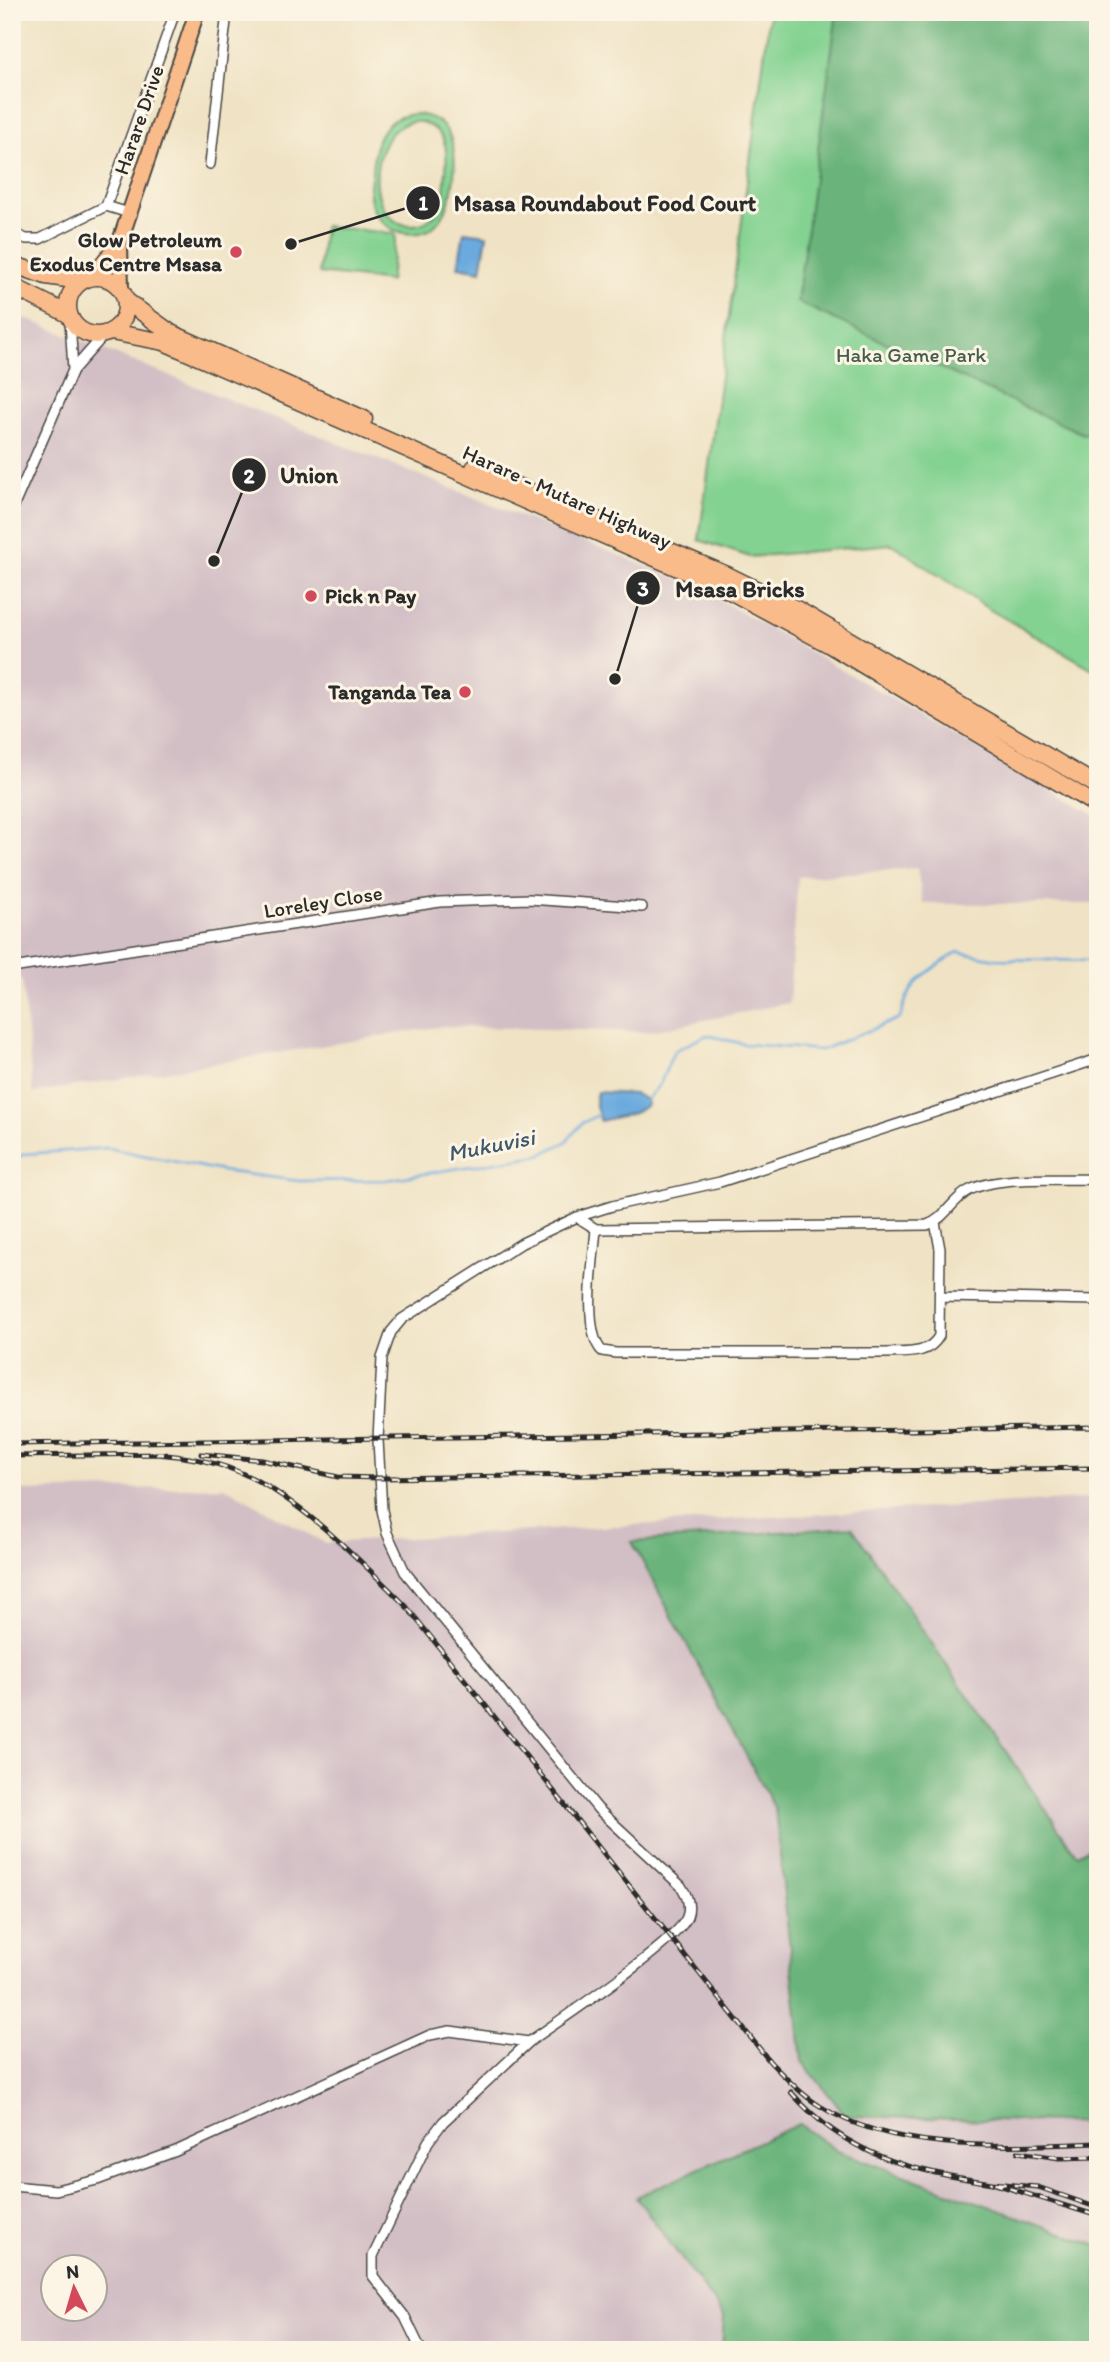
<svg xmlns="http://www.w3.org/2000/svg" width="1110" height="2362" font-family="Itim,sans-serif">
<rect width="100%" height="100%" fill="#fcf5e5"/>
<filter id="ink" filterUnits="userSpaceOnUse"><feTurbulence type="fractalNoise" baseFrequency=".0143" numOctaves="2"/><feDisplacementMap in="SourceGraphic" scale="14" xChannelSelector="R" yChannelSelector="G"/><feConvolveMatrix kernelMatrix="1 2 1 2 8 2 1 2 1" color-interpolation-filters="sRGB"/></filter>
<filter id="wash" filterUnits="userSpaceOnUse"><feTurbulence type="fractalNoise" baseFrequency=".00686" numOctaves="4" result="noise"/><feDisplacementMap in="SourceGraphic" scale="28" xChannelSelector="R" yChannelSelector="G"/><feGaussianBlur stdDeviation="1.57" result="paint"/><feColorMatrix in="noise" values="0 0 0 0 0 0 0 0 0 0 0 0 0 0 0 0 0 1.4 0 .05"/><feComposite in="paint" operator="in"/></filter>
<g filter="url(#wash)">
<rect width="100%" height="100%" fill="#f0e3c5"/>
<!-- industrial -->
<path fill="#d2bec5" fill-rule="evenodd" d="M12 313 696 586 1098 817V904H923L917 868 798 877 789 1003 646 1032 443 1026 33 1093 22 980 12 979Z
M225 1487 325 1543 1098 1498V1845L1076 1855 852 1527 632 1542 775 1809 802 2061 846 2116 1098 2123V2246L837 2151 799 2124 636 2197 724 2316 722 2350H12V1491ZM52 2268H94V2310H52Z"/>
<!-- green -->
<path fill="#83d291" stroke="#577e5e" stroke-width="2" fill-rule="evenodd" d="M770 12H1098V672L987 608 892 544 750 557 699 540Z
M414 114C451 117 457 145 454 176 451 206 439 242 400 232 388 229 378 220 373 208 368 196 370 183 372 171 374 142 381 117 414 114ZM421 122C450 131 448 155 445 180 444 191 445 202 438 211 431 220 421 226 410 225 361 224 367 117 421 122Z
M324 226 396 234 390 281 319 273Z"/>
<!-- forest -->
<path fill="#6ab47b" stroke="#4a7053" stroke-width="2" d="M837 12H1098V431L1083 434 797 302Z
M852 1527 1076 1854 1098 1845V2123L846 2116 802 2061 775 1809 632 1542Z
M799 2124 837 2151 1098 2246V2350H722L724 2316 636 2197Z"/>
<!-- water -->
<path fill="#6baade" stroke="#4b6a84" stroke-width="2" d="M464 232 487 235 481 271 458 267Z
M597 1092 635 1094 646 1100 647 1105 634 1113 600 1121 595 1102Z"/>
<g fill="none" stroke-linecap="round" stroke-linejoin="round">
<!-- stream -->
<path stroke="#6baade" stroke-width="2.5" d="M645 1101 660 1084 674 1051 707 1035 744 1044 821 1050 900 1018C910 979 926 973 958 952L996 959 1098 961
M12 1159 25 1154 107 1148 222 1171 299 1181 386 1180 540 1155 566 1142 582 1123 600 1114"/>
</g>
</g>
<g filter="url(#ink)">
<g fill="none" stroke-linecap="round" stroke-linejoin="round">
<!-- street casing -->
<g stroke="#494742" stroke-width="12">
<path id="street" d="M210 164 227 12
M106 206 129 213
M12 232 26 239H40L106 206 175 12
M70 320 73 370
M12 510 73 370 105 334
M12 968 440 902 529 899 642 907
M577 1217 596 1229 927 1225C945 1219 952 1200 968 1191 999 1174 1062 1181 1098 1179
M596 1229C594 1256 582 1331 602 1351L616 1353H884C905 1352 928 1356 939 1336L940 1249 935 1222
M942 1297 1098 1300
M12 2186 56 2190 97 2180 176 2151 430 2035 450 2031 529 2042C557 2022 678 1942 687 1917 691 1906 687 1895 681 1886L598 1809 405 1572 387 1533 382 1510 378 1440 382 1358 391 1332 402 1319 522 1243 577 1217 612 1206 720 1182 1098 1059
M421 2350 405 2317 373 2276V2256L428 2142 443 2122 529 2042"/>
</g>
<!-- primary casing -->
<g stroke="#494742" stroke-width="18">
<path id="primary" d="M93 276 120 241
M121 290 120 241 197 12"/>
</g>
<!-- highway casing -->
<g stroke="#494742" stroke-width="19">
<path id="highway" d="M12 264 46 276 81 281
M68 306a29 29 0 1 1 58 0a29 29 0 1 1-58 0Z
M12 286 68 314
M125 300 171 333 364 419
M111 332 164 342 728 590 830 645 1098 806
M474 468 727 575 798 610 1098 786"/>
</g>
<!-- street -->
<use href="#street" stroke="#fff" stroke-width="9"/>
<!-- primary -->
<use href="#primary" stroke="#fabb8b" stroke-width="14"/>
<!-- highway -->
<use href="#highway" stroke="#fabb8b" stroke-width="16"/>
<!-- rail casing -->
<g stroke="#2b2b2b" stroke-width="5">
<path id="rail" d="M12 1444 1098 1427
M156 1454C183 1456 208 1460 234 1470 293 1492 361 1561 406 1606L771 2063C786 2078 801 2094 820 2106 896 2154 1010 2146 1098 2143
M201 1454 262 1460 338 1477 380 1478 1098 1468
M12 1456 166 1454
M791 2092C846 2156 912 2171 992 2183
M1018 2152 1059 2158 1098 2157
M1098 2208 1038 2187 992 2183 1098 2216"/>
</g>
<!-- rail -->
<use href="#rail" stroke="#fcf5e5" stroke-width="2.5" stroke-dasharray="8" stroke-linecap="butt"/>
</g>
</g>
<!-- markers -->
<g fill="#d1495b" stroke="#fcf5e5" stroke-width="2.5">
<circle cx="236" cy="252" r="7"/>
<circle cx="311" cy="596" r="7"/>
<circle cx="465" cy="692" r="7"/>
</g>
<g text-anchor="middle" stroke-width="6" stroke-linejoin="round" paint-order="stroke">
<!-- street labels -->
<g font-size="21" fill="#2b2b2b" stroke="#fcf5e5">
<text transform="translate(139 120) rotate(-71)" y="7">Harare Drive</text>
<text transform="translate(567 497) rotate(24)" y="7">Harare - Mutare Highway</text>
<text transform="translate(323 902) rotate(-9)" y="7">Loreley Close</text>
</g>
<!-- poi labels -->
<g font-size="21" font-weight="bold" fill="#2b2b2b" stroke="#fcf5e5" text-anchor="end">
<text x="222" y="247">Glow Petroleum<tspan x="222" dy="24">Exodus Centre Msasa</tspan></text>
<text x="325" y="603" text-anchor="start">Pick n Pay</text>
<text x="451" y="699">Tanganda Tea</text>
</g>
<!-- park labels -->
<g font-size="21" fill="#455d4a" stroke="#fcf5e5">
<text x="911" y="362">Haka Game Park</text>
</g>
<!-- water labels -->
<g font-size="23" font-style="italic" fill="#41576a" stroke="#fcf5e5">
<text transform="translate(491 1145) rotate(-11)" y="8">Mukuvisi</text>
</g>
</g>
<!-- callouts -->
<path fill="none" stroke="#2b2b2b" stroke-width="2.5" d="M291 244L423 203M214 561L249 475M615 679L643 588"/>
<g fill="#2b2b2b" stroke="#fcf5e5" stroke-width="2.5">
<circle cx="291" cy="244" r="7"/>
<circle cx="214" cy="561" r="7"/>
<circle cx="615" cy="679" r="7"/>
<circle cx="423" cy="203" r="18"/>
<circle cx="249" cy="475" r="18"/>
<circle cx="643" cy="588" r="18"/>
</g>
<g font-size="21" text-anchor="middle" font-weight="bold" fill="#fff">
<text x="423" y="210">1</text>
<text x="249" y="483">2</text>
<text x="643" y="596">3</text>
</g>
<g font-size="23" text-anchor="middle" font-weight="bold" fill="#2b2b2b" stroke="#fcf5e5" stroke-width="6" stroke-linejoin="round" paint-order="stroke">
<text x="605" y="211">Msasa Roundabout Food Court</text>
<text x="309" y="483">Union</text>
<text x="740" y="597">Msasa Bricks</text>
</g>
<!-- margin -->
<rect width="1110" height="2362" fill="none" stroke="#fcf5e5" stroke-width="42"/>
<!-- north arrow -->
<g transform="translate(74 2288) rotate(355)"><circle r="33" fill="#fcf5e5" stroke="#a8a49b" stroke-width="2"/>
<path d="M0-5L12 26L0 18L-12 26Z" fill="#d1495b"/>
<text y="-10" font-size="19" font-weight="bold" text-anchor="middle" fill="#2b2b2b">N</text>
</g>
</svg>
